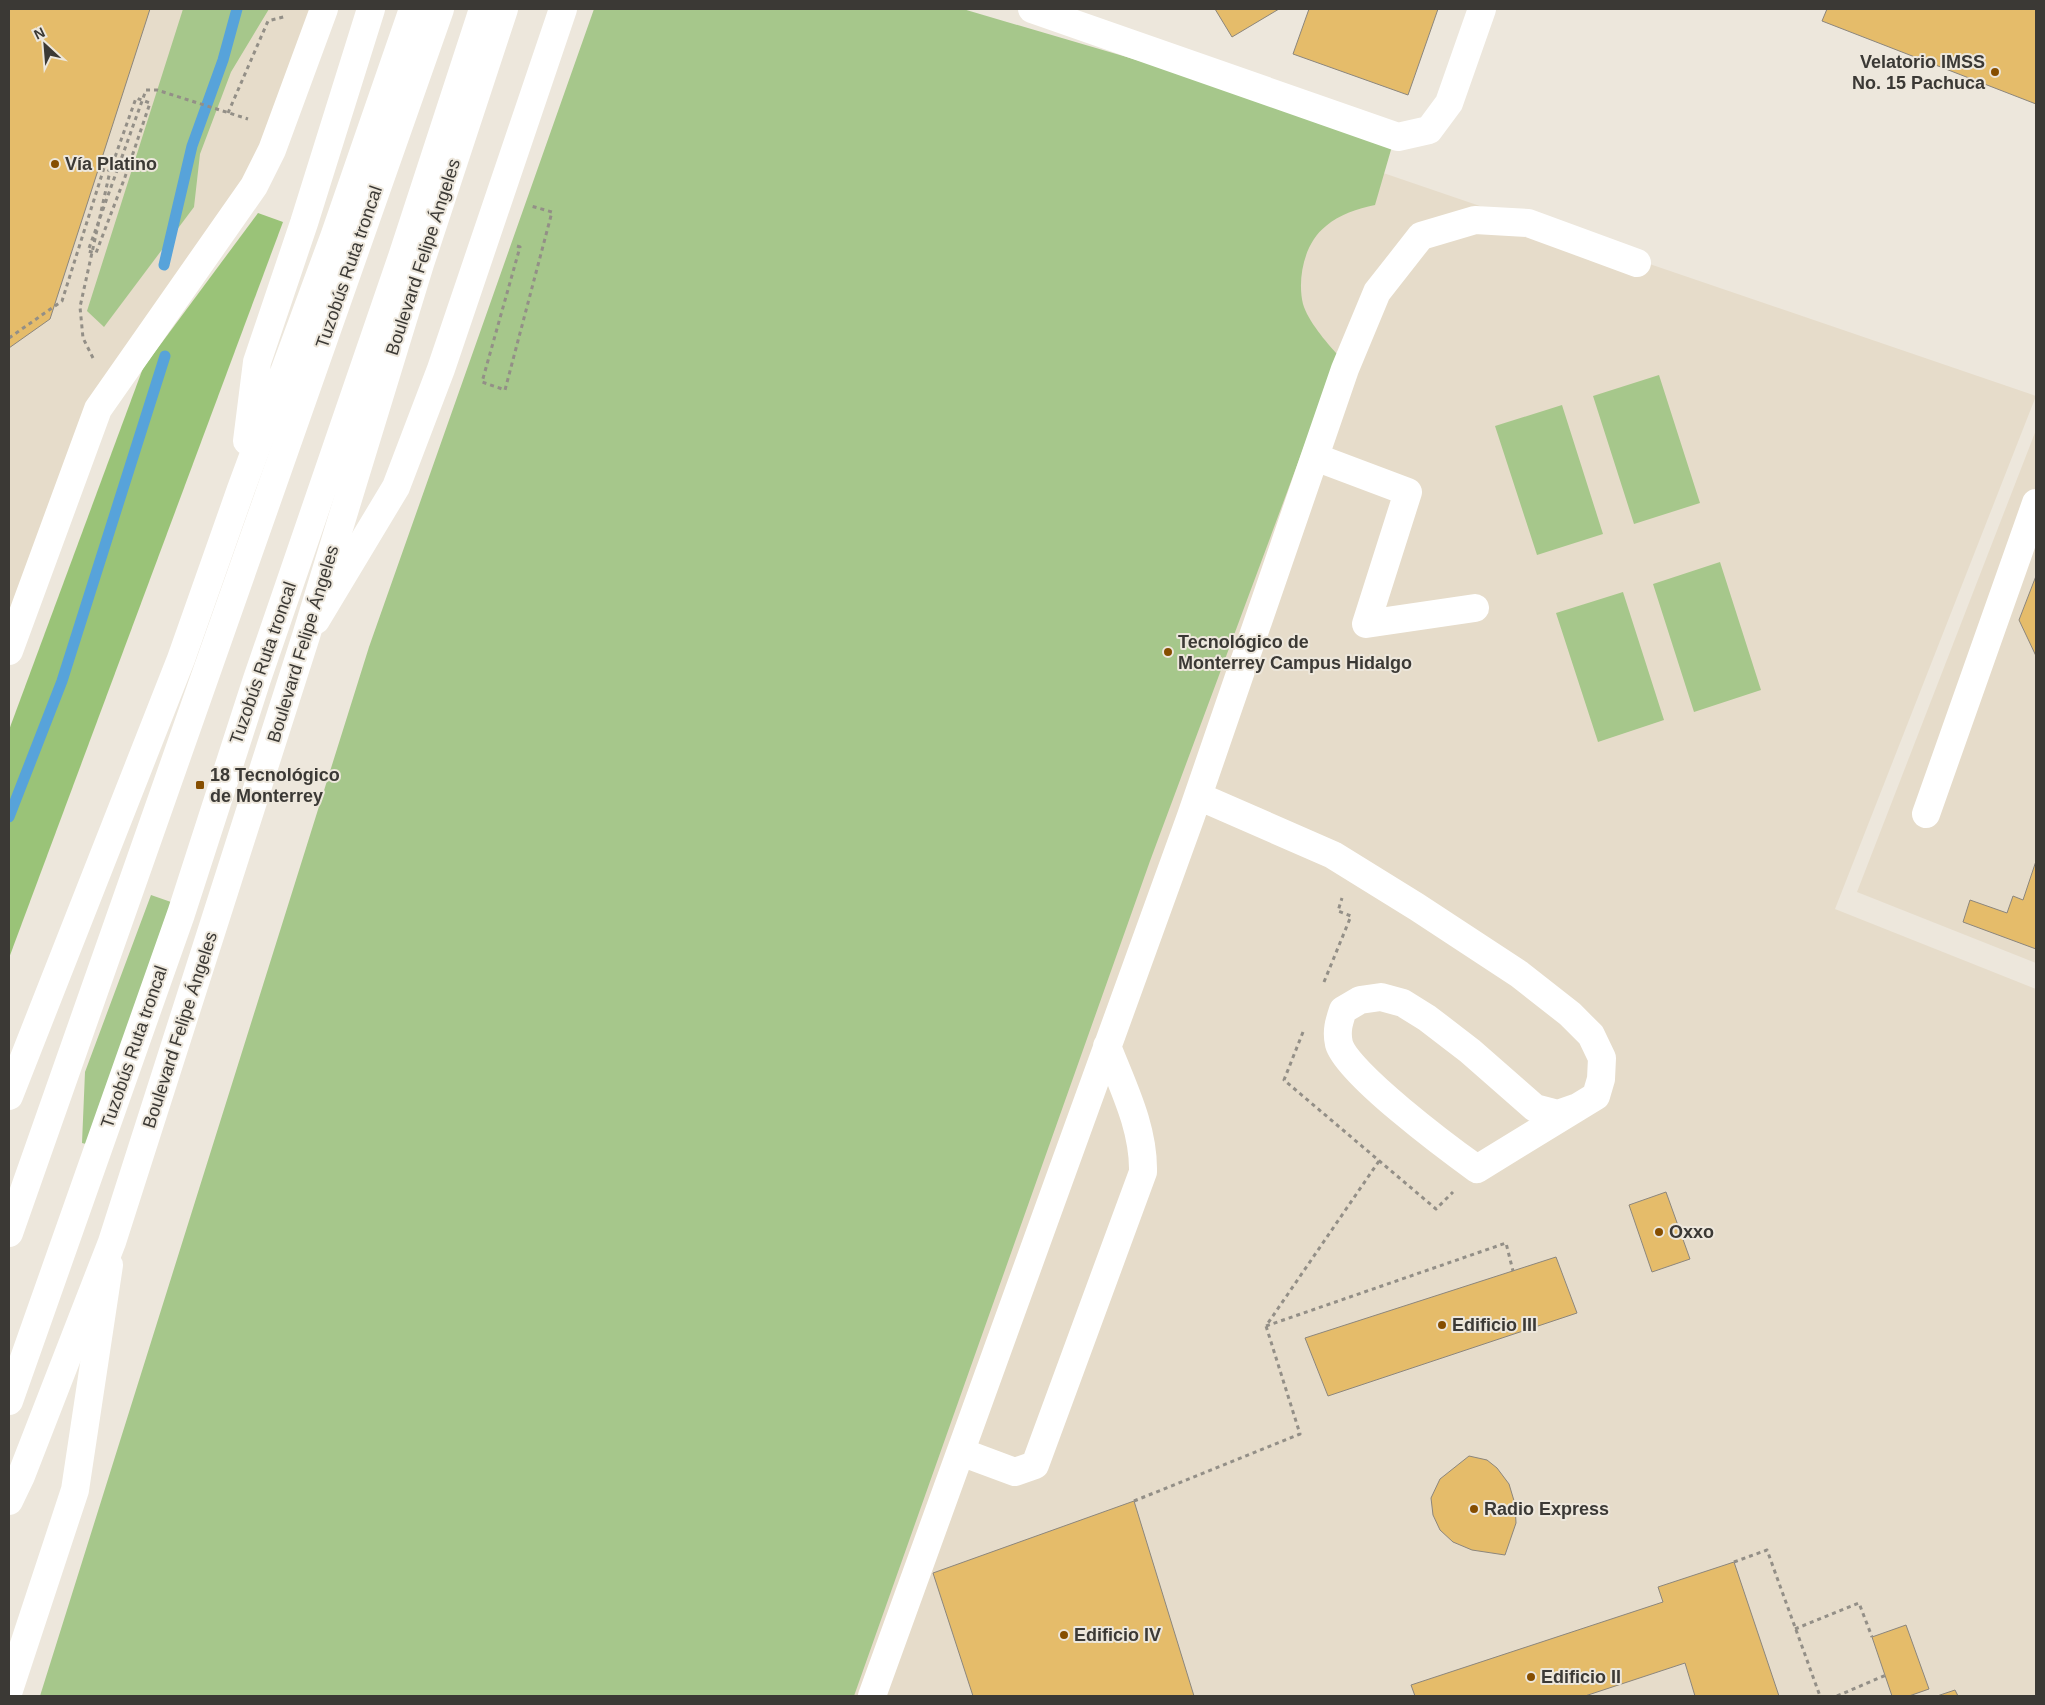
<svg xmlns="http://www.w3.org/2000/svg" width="2045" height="1705" font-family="Arial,sans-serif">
<rect width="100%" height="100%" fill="#ede7dc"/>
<!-- built -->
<path fill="#e6dcca" d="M9 9H324L272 150 109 393 9 651Z
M903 9 2036 396 1835 909 2036 989V1696H79Z
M2036 430V963L1857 892Z"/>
<!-- green -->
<path fill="#a6c78b" d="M183 9H269L231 72 200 154 194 207 104 327 87 311Z
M594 9H963L1395 136 1375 205C1357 209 1340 214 1326 226 1304 243 1297 279 1303 304 1308 321 1326 342 1338 355L1150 861 854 1696H40L369 647Z
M1659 375 1700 503 1634 524 1593 396Z
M1562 405 1603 534 1537 555 1495 426Z
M1720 562 1761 690 1694 712 1653 584Z
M1623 592 1664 720 1598 742 1556 613Z
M151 895 171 902 86 1144 82 1143 85 1072Z"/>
<!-- forest -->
<path fill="#9ac378" d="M258 213 283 222 9 958V730L143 368Z"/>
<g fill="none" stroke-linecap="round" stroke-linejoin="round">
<!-- stream -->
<path stroke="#57a3da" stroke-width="11" d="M164 265 192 146 223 60 237 9
M9 817 62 681 165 356"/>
</g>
<!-- building -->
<path fill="#e5bc6a" stroke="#8c867c" d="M9 9H150L50 319 9 348Z
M1215 9H1279L1232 37Z
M1309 9H1438L1408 95 1293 54Z
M1827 9H2036V104L1822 21Z
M2036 576V656L2019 620Z
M2036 861V949L1963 922 1970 900 2007 913 2013 896 2023 900Z
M1666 1192 1690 1259 1652 1272 1629 1205Z
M1556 1257 1577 1313 1328 1396 1305 1338Z
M1469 1456 1487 1460 1497 1468 1509 1484 1515 1504 1516 1523 1505 1555 1472 1550 1453 1542 1440 1530 1433 1515 1431 1498 1440 1479Z
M1134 1501 1194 1696H973L933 1573Z
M1734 1562 1779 1696H1695L1685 1663 1585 1696H1415L1411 1685 1663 1602 1658 1587Z
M1906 1625 1929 1689 1909 1696H1892L1872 1637Z
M1955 1690 1958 1696H1937Z"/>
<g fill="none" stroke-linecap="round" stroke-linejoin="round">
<!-- path -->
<path stroke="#938f87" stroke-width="3" stroke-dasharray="4 4" stroke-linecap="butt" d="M228 113 268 21 287 16
M517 246 520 247 482 382 505 390 552 212 531 206
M9 338 62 301 104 168 110 171
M93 358 83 338 80 307 110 171 136 98 150 103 125 177 96 253 88 251 146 90H157L248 119
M1324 982 1351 916 1338 911 1342 898
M1303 1032 1284 1080 1436 1209 1453 1192
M1379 1161 1266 1326 1506 1243 1513 1271
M1134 1501 1300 1434 1266 1326
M1734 1562 1767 1550 1820 1696
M1795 1629 1859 1603 1872 1637
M1837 1696 1886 1675"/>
<!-- minor -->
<path stroke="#fff" stroke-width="28" d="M1032 9 1398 137 1429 130 1449 103 1482 9
M1315 457 1408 492 1366 624 1475 608
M1198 796 1333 855 1417 907 1519 974 1570 1014 1591 1035 1602 1058 1601 1079 1596 1096 1578 1107 1558 1114 1535 1108 1470 1051 1427 1018 1403 1003 1381 997 1360 1000 1343 1010C1339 1022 1336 1031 1339 1044 1347 1073 1449 1149 1477 1169L1578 1107
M1926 814 2036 503
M9 1233 440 9
M9 1401 181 914 257 679 402 257 483 9
M961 1452 1015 1472 1035 1465 1143 1172C1144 1128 1123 1087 1107 1046
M872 1696 1191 816 1345 369 1377 292 1421 236 1475 220 1528 223 1637 263"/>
<!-- major -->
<path stroke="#fff" stroke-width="28" d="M316 620 396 487 441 369 563 9
M9 651 98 409 254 186 272 150 324 9
M9 1690 75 1490 109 1265"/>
<!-- highway -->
<path stroke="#fff" stroke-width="28" d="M247 441 257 362 304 223 371 9
M9 1096 181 659 241 489 334 237 413 9
M9 1501 21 1476 112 1242 306 636 420 264 504 9"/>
</g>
<!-- markers -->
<g fill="#864e00" stroke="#ede7dc" stroke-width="2">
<circle cx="1995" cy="72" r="5"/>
<circle cx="55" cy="164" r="5"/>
<circle cx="1168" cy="652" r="5"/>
<rect x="195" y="780" width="10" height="10" rx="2.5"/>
<circle cx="1659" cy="1232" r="5"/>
<circle cx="1442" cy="1325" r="5"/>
<circle cx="1474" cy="1509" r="5"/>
<circle cx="1064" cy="1635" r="5"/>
<circle cx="1531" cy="1677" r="5"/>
</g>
<g text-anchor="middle" stroke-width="4" stroke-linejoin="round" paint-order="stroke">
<!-- poi labels -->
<g font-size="18" font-weight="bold" fill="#3b3935" stroke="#ede7dc" text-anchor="start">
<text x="1985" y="68" text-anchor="end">Velatorio IMSS<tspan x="1985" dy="21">No. 15 Pachuca</tspan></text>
<text x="65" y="170">Vía Platino</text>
<text x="1178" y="648">Tecnológico de<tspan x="1178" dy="21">Monterrey Campus Hidalgo</tspan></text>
<text x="210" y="781">18 Tecnológico<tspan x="210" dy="21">de Monterrey</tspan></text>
<text x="1669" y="1238">Oxxo</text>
<text x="1452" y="1331">Edificio III</text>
<text x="1484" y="1515">Radio Express</text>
<text x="1074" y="1641">Edificio IV</text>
<text x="1541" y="1683">Edificio II</text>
</g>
<!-- street labels -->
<g font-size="18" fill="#3b3935" stroke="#ede7dc">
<text transform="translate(423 257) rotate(-72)" y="6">Boulevard Felipe Ángeles</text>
<text transform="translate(349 267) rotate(-71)" y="6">Tuzobús Ruta troncal</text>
<text transform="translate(303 644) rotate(-73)" y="6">Boulevard Felipe Ángeles</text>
<text transform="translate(263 663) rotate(-71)" y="6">Tuzobús Ruta troncal</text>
<text transform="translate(180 1030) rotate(-72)" y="6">Boulevard Felipe Ángeles</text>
<text transform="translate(134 1047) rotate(-71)" y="6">Tuzobús Ruta troncal</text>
</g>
</g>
<!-- border -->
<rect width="2045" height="1705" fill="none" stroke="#3b3935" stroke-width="20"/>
<!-- north arrow -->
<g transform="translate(45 45) rotate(334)" stroke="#ede7dc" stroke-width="4" paint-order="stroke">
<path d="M0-4L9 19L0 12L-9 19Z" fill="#3b3935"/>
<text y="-8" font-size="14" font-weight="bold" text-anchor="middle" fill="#3b3935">N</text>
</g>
</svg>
